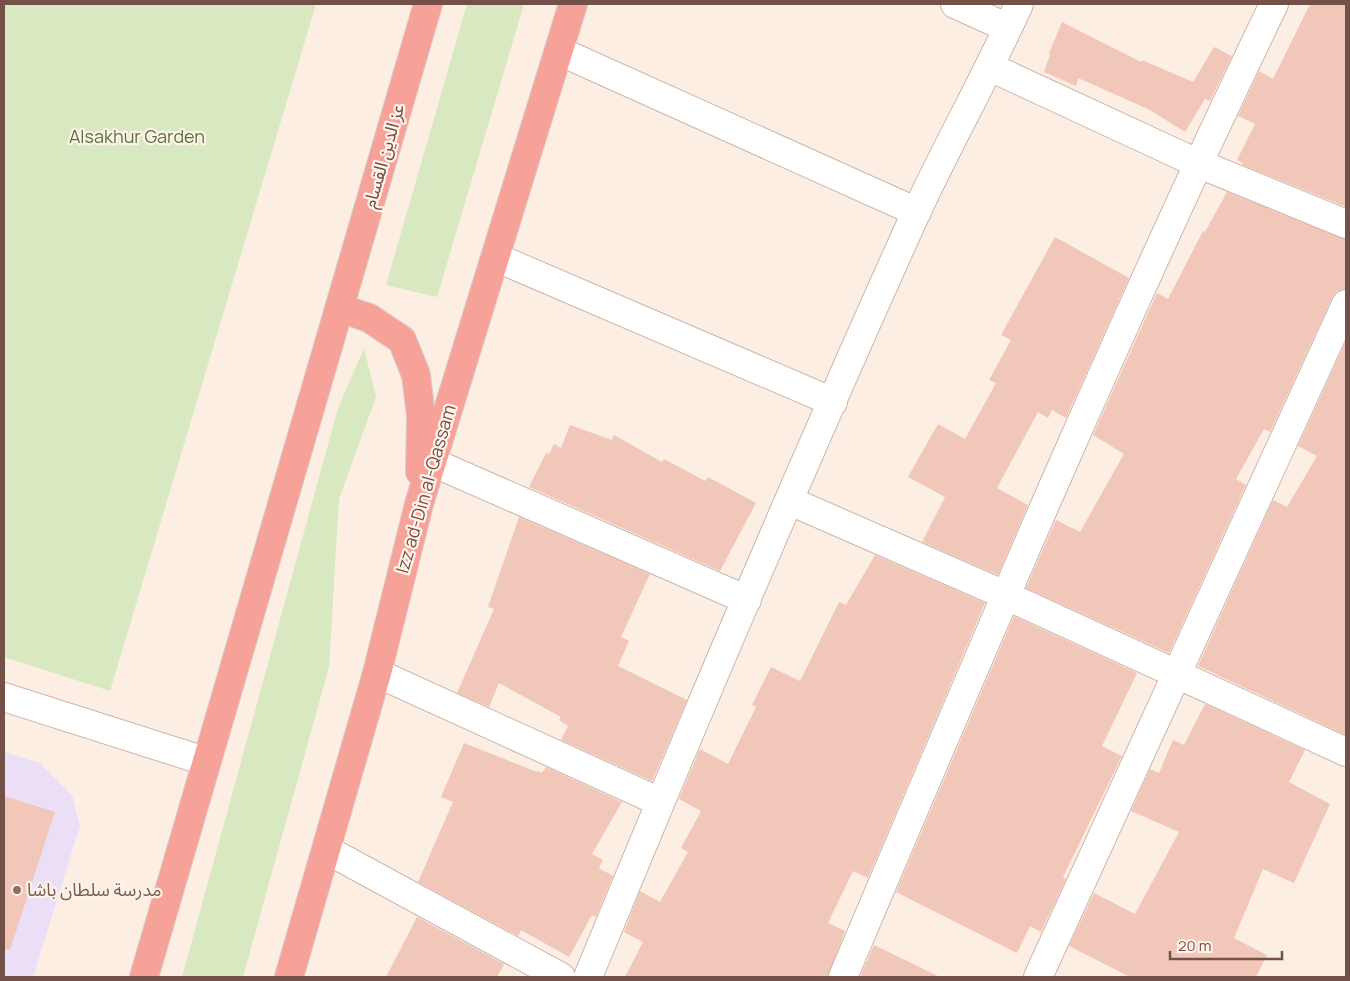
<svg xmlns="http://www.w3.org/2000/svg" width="1350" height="981" font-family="Manrope,'Noto Sans Arabic',sans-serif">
<rect width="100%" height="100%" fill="#fceee2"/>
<!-- education -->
<path fill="#ebdff8" d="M4 752 40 763 72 795 80 826 33 977H4Z"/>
<!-- green -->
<path fill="#d8e9c1" d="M4 4H316L110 691 4 657Z
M467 4H524L437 297 386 285Z
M364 348 376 397 339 499 329 667 243 977H182L338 408Z"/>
<!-- building -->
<path fill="#f1c7ba" d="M1310 4H1346V207L1242 165 1243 163 1237 160 1255 124 1238 116 1259 71 1273 79Z
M1062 22 1141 62 1142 60 1193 82 1214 47 1232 56 1210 101 1205 99 1185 132 1150 110 1078 78 1076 86 1044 72 1050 55 1049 53Z
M1227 192 1346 239V289L1337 291 1332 298 1270 432 1264 429 1236 479 1246 485 1169 653 1026 588 1056 520 1080 532 1124 454 1093 435 1157 293 1168 299 1203 231 1205 232Z
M1055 237 1129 278 1066 418 1052 410 1048 418 1038 412 997 488 1028 505 998 575 922 542 945 497 908 477 938 424 965 439 996 383 989 380 1011 340 1001 335Z
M1346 341V735L1198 666 1273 500 1287 507 1317 456 1298 446Z
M570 425 612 440 614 435 662 462 664 459 705 481 708 477 756 503 720 571 529 487 546 453 549 454 554 444 561 448Z
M519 517 650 574 621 637 629 641 618 666 687 700 652 781 561 740 568 726 559 720 561 717 499 683 489 707 457 693 494 609 488 607Z
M875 555 985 603 868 878 853 871 828 923 845 931 828 977H625L643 942 624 932 640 891 660 902 688 852 681 848 701 811 679 799 700 749 728 764 756 707 752 705 771 667 800 681 839 602 846 605Z
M1014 616 1137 673 1102 746 1122 756 1063 877 1066 879 1041 932 1030 926 1017 953 896 892Z
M1205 704 1305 750 1289 782 1330 804 1294 883 1263 869 1234 938 1267 955 1256 977H1130L1069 946 1094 893 1135 914 1179 832 1131 811 1150 769 1159 773 1173 740 1184 745Z
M464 743 537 772 538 771 542 773 546 767 622 802 592 854 603 860 599 868 613 876 596 917 592 915 569 957 521 930 518 936 418 882 453 802 441 797Z
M4 796 55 812 10 950 4 949Z
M417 917 504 964 497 977H386Z
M874 945 940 977H860Z"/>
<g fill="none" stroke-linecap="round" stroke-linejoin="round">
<!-- street casing -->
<g stroke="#cfb5ac" stroke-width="30">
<path id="street" d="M955 4 1008 28
M559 51 917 212
M990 67 1197 163 1346 224
M495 257 833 402
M432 462 747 600
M790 501 1005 595 1346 752
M377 673 660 802
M4 697 205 761
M327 850 561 977
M588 977C693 722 801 467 915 215 948 144 987 75 1019 4
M843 977C981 651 1120 323 1274 4
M1038 977 1346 304"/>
</g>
<!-- highway casing -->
<g stroke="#d8cecc" stroke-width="30">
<path id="highway" d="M340 308 369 318 402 340 416 375 421 416 420 472
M144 977 428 4
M289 977 377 673 419 504 573 4"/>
</g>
<!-- street -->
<use href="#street" stroke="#fff" stroke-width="28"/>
<!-- highway -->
<use href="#highway" stroke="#f6a299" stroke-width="28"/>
</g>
<!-- markers -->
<circle fill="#8d6e63" stroke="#fff2e8" stroke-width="2" cx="17" cy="890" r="5"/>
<g text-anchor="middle" stroke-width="4.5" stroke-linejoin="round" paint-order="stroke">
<!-- park labels -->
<g font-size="18" fill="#57743e" stroke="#fff2e8">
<text x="137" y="143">Alsakhur Garden</text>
</g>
<!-- street labels -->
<g font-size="18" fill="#735149" stroke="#fff2e8">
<text transform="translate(384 156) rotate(-74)" y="6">عز الدين القسام</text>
<text transform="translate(426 489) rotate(-74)" y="6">Izz ad-Din al-Qassam</text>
</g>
<!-- education labels -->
<g font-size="18" fill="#785e54" stroke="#fff2e8" text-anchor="start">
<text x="27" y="896">مدرسة سلطان باشا</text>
</g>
</g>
<!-- border -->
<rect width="1350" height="981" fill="none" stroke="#735149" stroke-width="10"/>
<!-- scale -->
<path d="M1170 951v8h112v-8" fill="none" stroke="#735149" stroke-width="2.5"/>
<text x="1178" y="951" font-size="15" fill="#735149" stroke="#fff2e8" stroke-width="4" paint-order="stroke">20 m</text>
</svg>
